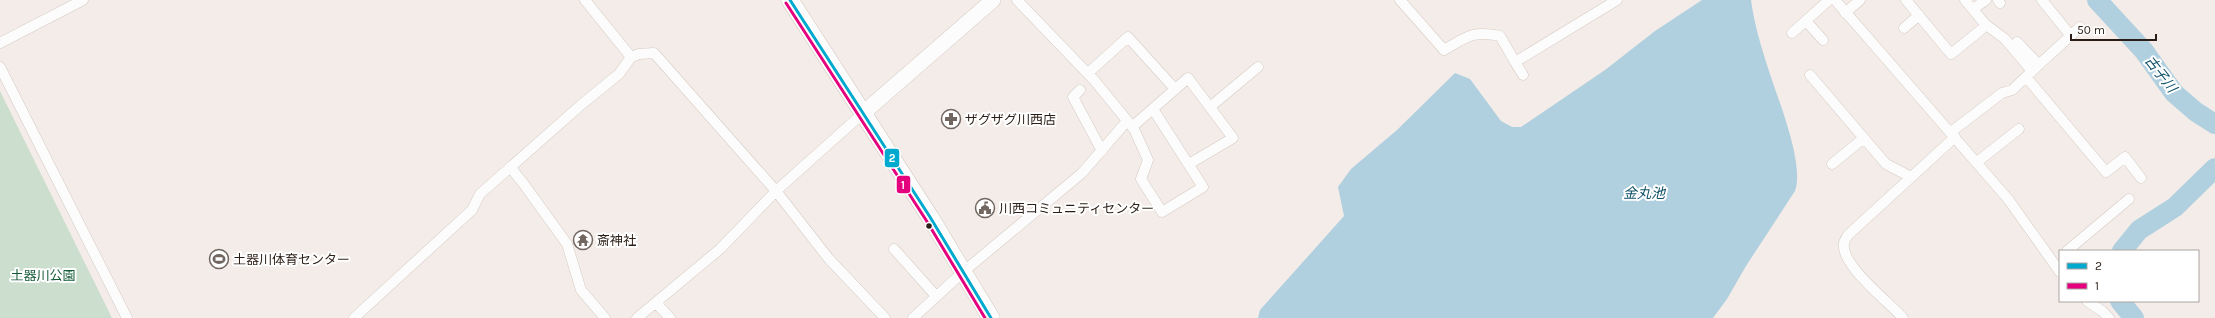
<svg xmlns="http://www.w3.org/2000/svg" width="2215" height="318" font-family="Karla,'Noto Sans JP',sans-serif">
<rect width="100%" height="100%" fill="#f4ece8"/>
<!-- green -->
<path fill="#ccdece" d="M0 91 112 318H0Z"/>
<!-- water -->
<path fill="#b0d0df" d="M1702 0H1751C1754 23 1761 46 1768 68 1777 97 1805 163 1795 191L1746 266 1727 299 1713 318H1258L1260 310 1344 216 1338 187 1351 169 1397 130 1455 73 1470 79 1501 121 1512 127H1521L1605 70 1655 31Z"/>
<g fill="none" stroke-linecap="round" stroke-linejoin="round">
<!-- river -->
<path stroke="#b0d0df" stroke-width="20" d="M2097 0 2144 51 2174 93 2196 112 2215 124
M2122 251 2139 230 2175 207 2215 168
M2120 301 2134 318"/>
<!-- street casing -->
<g stroke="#d4cac2" stroke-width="11">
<path id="street" d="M585 0 631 57
M1017 0 1094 80 1134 129 1148 160 1141 179 1162 212 1203 187 1153 109
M1400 0 1444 50C1466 37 1473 30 1500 36L1515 62 1617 0
M1835 0 2008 199 2060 272
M1906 0 1951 54 1982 29 1985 24
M1998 0 2000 3
M2042 0 2071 36
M1973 9 1986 0
M1845 13 1860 0
M1806 21 1823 40
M1904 28 1919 15
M1792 33 1829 0
M2017 42 2039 65
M0 43 83 0
M1515 62 1523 75
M0 67 127 318
M2032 71 2080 27
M1088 73 1128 37 1175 89
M1810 75 1886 164 1911 177
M2026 77 2106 172 2125 157 2141 178
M1080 90 1073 97 1102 151
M1210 107 1258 67
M1132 127 1188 78 1233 138 1189 164
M1951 132 2002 93 2012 90 2032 71 2005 39 1985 24 1965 0
M1977 162 2019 129
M1832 164 1864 138
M510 167 523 183 567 244 581 290 605 318
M894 249 936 296
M2067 251 2129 199
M2087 301 2102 311 2109 318
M656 303 670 318
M354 318 472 210 480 194 582 104 619 74 631 57 639 54 654 53 776 191 829 259 885 318
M637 318 720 249 776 191 862 114
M913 318 963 272 1082 173 1127 121
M1903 318C1889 302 1840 265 1844 243 1844 241 1847 237 1848 235L1955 137"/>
</g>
<!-- secondary casing -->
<g stroke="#d4cac2" stroke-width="16">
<path id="secondary" d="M862 114 993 0"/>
</g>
<!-- primary casing -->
<g stroke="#d4cac2" stroke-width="18">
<path id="primary" d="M790 0 930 217 991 318"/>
</g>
<!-- street -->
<use href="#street" stroke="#fdfcfc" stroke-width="10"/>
<!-- secondary -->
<use href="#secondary" stroke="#fdfcfc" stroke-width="15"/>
<!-- primary -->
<use href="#primary" stroke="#fdfcfc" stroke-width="17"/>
<!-- bus-1 casing -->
<g stroke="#fff" stroke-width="6">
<path id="bus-1" d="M790 0 930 217 991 318"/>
</g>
<!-- bus-2 casing -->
<g stroke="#fff" stroke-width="6">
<path id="bus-2" d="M786 3 926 220 985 318"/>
</g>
<!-- bus-1 -->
<use href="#bus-1" stroke="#00a9ce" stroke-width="3"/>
<!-- bus-2 -->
<use href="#bus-2" stroke="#e5007d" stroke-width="3"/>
</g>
<!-- icons -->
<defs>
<g id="pharmacy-ring" transform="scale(1)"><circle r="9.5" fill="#fff" stroke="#716660" stroke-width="1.5"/><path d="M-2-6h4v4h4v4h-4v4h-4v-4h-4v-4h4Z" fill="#716660"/></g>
<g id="civic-ring" transform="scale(1)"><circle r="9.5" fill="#fff" stroke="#716660" stroke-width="1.5"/><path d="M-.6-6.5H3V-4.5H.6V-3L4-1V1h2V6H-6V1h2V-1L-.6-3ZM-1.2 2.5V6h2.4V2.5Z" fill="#716660"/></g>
<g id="temple-ring" transform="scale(1)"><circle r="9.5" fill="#fff" stroke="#716660" stroke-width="1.5"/><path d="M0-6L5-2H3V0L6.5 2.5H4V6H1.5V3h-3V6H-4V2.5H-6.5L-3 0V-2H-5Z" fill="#716660"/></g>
<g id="stadium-ring" transform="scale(1)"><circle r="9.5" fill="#fff" stroke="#716660" stroke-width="1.5"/><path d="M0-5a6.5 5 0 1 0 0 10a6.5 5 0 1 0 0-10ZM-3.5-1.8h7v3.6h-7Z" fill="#716660"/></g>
</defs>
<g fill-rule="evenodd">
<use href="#pharmacy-ring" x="951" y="119"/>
<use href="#civic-ring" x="985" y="208"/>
<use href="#temple-ring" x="583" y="240"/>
<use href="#stadium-ring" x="219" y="259"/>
</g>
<!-- markers -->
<circle fill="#2b1e16" stroke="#fff" stroke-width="1.5" cx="929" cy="226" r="3.5"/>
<g text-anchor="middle" stroke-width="4" stroke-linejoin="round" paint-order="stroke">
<!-- poi labels -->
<g font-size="13" fill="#2b1e16" stroke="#fff" text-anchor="start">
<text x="965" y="124">ザグザグ川西店</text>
<text x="999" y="213">川西コミュニティセンター</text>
<text x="597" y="245">斎神社</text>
<text x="233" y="264">土器川体育センター</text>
</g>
<!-- park labels -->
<g font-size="13" fill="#125935" stroke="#fff">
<text x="43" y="280">土器川公園</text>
</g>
<!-- water labels -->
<g font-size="14" font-style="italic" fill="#0f5168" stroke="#fff">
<text transform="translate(2161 74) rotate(52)" y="5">古子川</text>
<text x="1644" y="198">金丸池</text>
</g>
</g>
<g stroke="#fff" stroke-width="1.5">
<rect x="884" y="148" width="16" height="20" rx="4" fill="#00a9ce"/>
<rect x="896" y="175" width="15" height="19" rx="4" fill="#e5007d"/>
</g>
<g font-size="11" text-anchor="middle" font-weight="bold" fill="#fff">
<text x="892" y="162">2</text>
<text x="903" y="189">1</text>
</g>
<!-- legend -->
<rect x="2059" y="250" width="140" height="52" fill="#ffffff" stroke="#aaa5a2"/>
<rect x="2067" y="263" width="20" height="6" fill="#00a9ce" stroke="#aaa5a2"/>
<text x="2095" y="270" font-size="12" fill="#2b1e16">2</text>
<rect x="2067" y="283" width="20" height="6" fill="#e5007d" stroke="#aaa5a2"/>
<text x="2095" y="290" font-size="12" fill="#2b1e16">1</text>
<!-- scale -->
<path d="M2071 34v6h85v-6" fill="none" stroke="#2b1e16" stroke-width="2"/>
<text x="2077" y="34" font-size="12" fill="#2b1e16" stroke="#ffffff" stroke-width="3" paint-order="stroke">50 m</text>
</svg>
